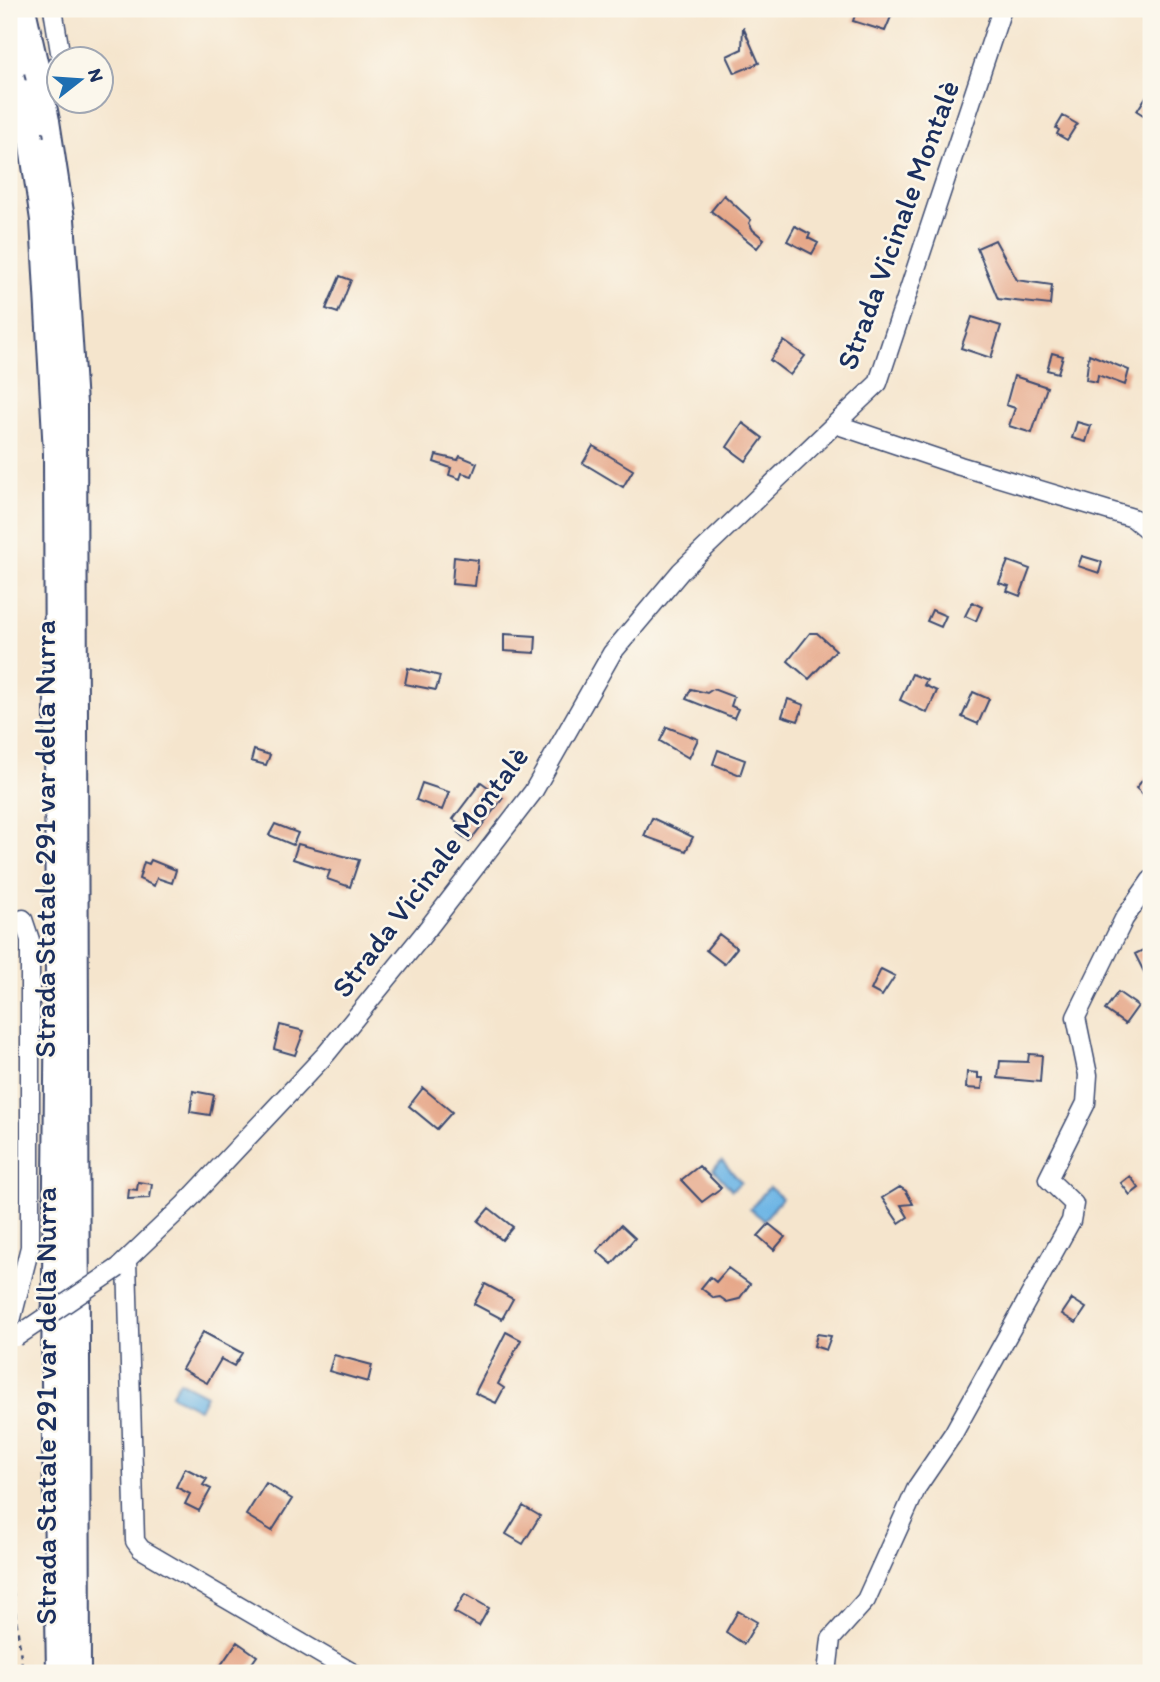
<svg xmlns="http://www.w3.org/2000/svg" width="1160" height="1682" font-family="Itim,sans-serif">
<rect width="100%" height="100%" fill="#fbf7ec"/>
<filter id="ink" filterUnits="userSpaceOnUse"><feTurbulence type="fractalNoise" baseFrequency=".0143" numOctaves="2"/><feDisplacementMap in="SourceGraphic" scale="14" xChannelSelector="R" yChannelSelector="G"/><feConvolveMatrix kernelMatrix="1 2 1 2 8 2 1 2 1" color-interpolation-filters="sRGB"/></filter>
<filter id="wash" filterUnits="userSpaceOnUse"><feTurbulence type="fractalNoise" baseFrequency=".00686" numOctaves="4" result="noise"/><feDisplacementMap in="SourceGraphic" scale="28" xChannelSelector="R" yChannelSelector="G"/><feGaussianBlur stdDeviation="1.57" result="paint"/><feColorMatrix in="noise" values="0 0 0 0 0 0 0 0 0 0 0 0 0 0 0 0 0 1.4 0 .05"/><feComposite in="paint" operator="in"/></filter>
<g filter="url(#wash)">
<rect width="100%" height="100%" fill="#f5e5cd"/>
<!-- water -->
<path fill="#6db5e5" stroke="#4472a2" stroke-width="2" d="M722 1161 741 1182 732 1190 713 1169Z
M769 1187 782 1198 764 1220 750 1209Z
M179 1381 206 1395 199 1409 171 1395Z"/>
<g id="blocks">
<!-- building -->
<path fill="#e6a88a" d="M857 9H885L893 12 885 31 853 21Z
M743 27 759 63 735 73 727 56 742 49Z
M1151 89V120L1137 111Z
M1063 116 1077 124 1067 140 1057 134 1059 130 1056 128Z
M724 195 751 220 749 223 753 230 764 239 757 248 711 211Z
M795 226 810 234 808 238 818 243 812 254 787 241Z
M995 240 1017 280 1052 285 1050 305 998 299 977 248Z
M340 276 351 280 338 313 326 309Z
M972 317 1001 326 991 358 961 348Z
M784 341 805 356 790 375 770 360Z
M1052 353 1063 356 1058 373 1047 370Z
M1089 354 1129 370 1125 385 1098 375 1097 382 1086 380Z
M1014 376 1047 387 1032 433 1009 426 1015 408 1006 405Z
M1077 422 1091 426 1086 442 1072 438Z
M743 423 763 438 746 461 727 447Z
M593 446 633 470 623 487 583 463Z
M436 455 458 460 460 456 477 463 472 476 462 473 460 479 449 475 451 468 434 462Z
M1082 556 1102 562 1099 573 1078 566Z
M454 557 478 560 475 586 452 584Z
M1008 561 1030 569 1020 596 1007 591 1009 586 999 583Z
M972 602 982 607 976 621 965 616Z
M932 610 946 616 941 627 927 621Z
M810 633H817L836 650 809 679 788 661Z
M504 634 536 636 535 653 504 651Z
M408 668 440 676 436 690 405 684Z
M912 674 927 680 924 685 937 691 927 713 900 700Z
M691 689 707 693 713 689 734 697 731 706 738 709 734 718 686 699Z
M973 692 989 699 978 724 962 717Z
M788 699 804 705 798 721 782 716Z
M667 727 698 739 689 758 660 741Z
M254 750 270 755 266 765 251 761Z
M718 750 745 760 740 775 713 764Z
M1151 770V802L1136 788Z
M481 782 503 798 469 842 459 833 464 827 453 819Z
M422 783 449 792 442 810 416 800Z
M652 818 693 837 686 851 644 836Z
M275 824 298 833 293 845 269 835Z
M298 844 359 860 350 887 327 879 330 871 293 859Z
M151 860 176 870 172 883 157 878 154 886 139 879 144 862 149 864Z
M719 934 737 948 724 964 706 950Z
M1151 946V986L1135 954Z
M881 969 895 976 882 996 871 990Z
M1118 992 1138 1006 1125 1024 1105 1010Z
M280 1025 304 1031 295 1055 274 1049Z
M1029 1054 1042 1055 1040 1082 998 1078 1000 1061 1028 1062Z
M967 1072 978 1073V1078H983L982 1089 966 1088Z
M423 1088 452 1112 437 1129 409 1106Z
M193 1091 214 1095 210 1115 190 1112Z
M699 1166 721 1188 702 1202 681 1180Z
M1130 1176 1139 1188 1130 1195 1121 1183Z
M138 1182 152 1184 150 1198 128 1199 129 1189 137 1190Z
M900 1187 906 1191 913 1204 901 1205 908 1217 899 1223 882 1198Z
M489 1208 513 1227 502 1240 478 1221Z
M769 1224 785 1237 774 1250 758 1236Z
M621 1225 635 1238 612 1264 597 1251Z
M728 1268 750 1284 739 1299 727 1302 720 1297 714 1298 701 1288 710 1277 716 1282Z
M485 1284 513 1299 502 1319 474 1304Z
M1072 1299 1086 1308 1076 1323 1062 1314Z
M203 1332 242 1353 234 1366 221 1359 207 1383 182 1369Z
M506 1332 521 1340 498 1384 504 1388 496 1403 475 1393Z
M817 1334 831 1336 826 1350 814 1346Z
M334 1355 372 1365 368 1382 329 1371Z
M185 1468 207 1479 203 1485 211 1489 199 1511 185 1504 190 1494 176 1487Z
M266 1483 292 1499 272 1531 246 1515Z
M523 1506 540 1516 523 1544 506 1534Z
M465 1594 489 1608 479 1626 454 1612Z
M738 1611 757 1622 744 1644 726 1632Z
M237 1642 257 1656 245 1673H228L219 1668Z"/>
</g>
</g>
<g filter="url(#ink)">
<use href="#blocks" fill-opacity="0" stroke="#3c4a6f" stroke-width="2"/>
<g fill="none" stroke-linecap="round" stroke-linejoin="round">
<!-- minor casing -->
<g stroke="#3c4a6f" stroke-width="21">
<path id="minor" d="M9 142 61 58 53 9
M835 424 960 466 1133 518 1151 533
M127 1261 135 1541 141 1549 353 1673
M118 1268 185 1204 326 1054 422 936 533 792 612 653 681 571 878 383 1002 9
M9 1329 30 1247V940L23 919
M827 1673 831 1639 866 1600 917 1487 953 1434 1071 1221 1074 1204 1048 1179 1086 1103 1088 1075 1076 1017 1124 919 1151 880"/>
</g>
<!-- highway casing -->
<g stroke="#3c4a6f" stroke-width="28">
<path id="highway" d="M23 9 37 71
M9 25 23 92
M47 121 62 219 74 404 78 1673
M31 139 43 220 56 453 58 981 54 1381 59 1673"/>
</g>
<!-- path -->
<path stroke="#3c4a6f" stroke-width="2.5" stroke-dasharray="5 5" stroke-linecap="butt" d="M9 1562 23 1673"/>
<!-- minor -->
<use href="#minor" stroke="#fff" stroke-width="18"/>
<!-- highway -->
<use href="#highway" stroke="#fff" stroke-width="24"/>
<!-- minor-bridge casing -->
<g stroke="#3c4a6f" stroke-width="21" stroke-linecap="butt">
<path id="minor-bridge" d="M16 1337 118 1268"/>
</g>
<!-- highway-bridge casing -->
<g stroke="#3c4a6f" stroke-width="28" stroke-linecap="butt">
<path id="highway-bridge" d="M37 71 47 121
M23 92 31 139"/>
</g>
<!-- minor-bridge -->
<use href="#minor-bridge" stroke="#fff" stroke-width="18"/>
<!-- highway-bridge -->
<use href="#highway-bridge" stroke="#fff" stroke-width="24"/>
</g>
</g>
<g text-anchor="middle" stroke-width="5" stroke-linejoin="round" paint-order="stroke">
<!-- street labels -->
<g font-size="30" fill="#1b2f5e" stroke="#fbf7ec">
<text transform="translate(898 225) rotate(-70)" y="10">Strada Vicinale Montalè</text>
<text transform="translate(45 839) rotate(-90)" y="10">Strada Statale 291 var della Nurra</text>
<text transform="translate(430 872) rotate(-53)" y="10">Strada Vicinale Montalè</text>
<text transform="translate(46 1406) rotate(-90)" y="10">Strada Statale 291 var della Nurra</text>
</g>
</g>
<!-- margin -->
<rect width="1160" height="1682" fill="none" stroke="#fbf7ec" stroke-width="35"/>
<!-- north arrow -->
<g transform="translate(80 80) rotate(73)"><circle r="33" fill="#fbf7ec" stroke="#a1a7b3" stroke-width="2"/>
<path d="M0-5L12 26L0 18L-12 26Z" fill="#1f6fb2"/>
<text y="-10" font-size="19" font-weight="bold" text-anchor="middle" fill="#1b2f5e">N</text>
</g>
</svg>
